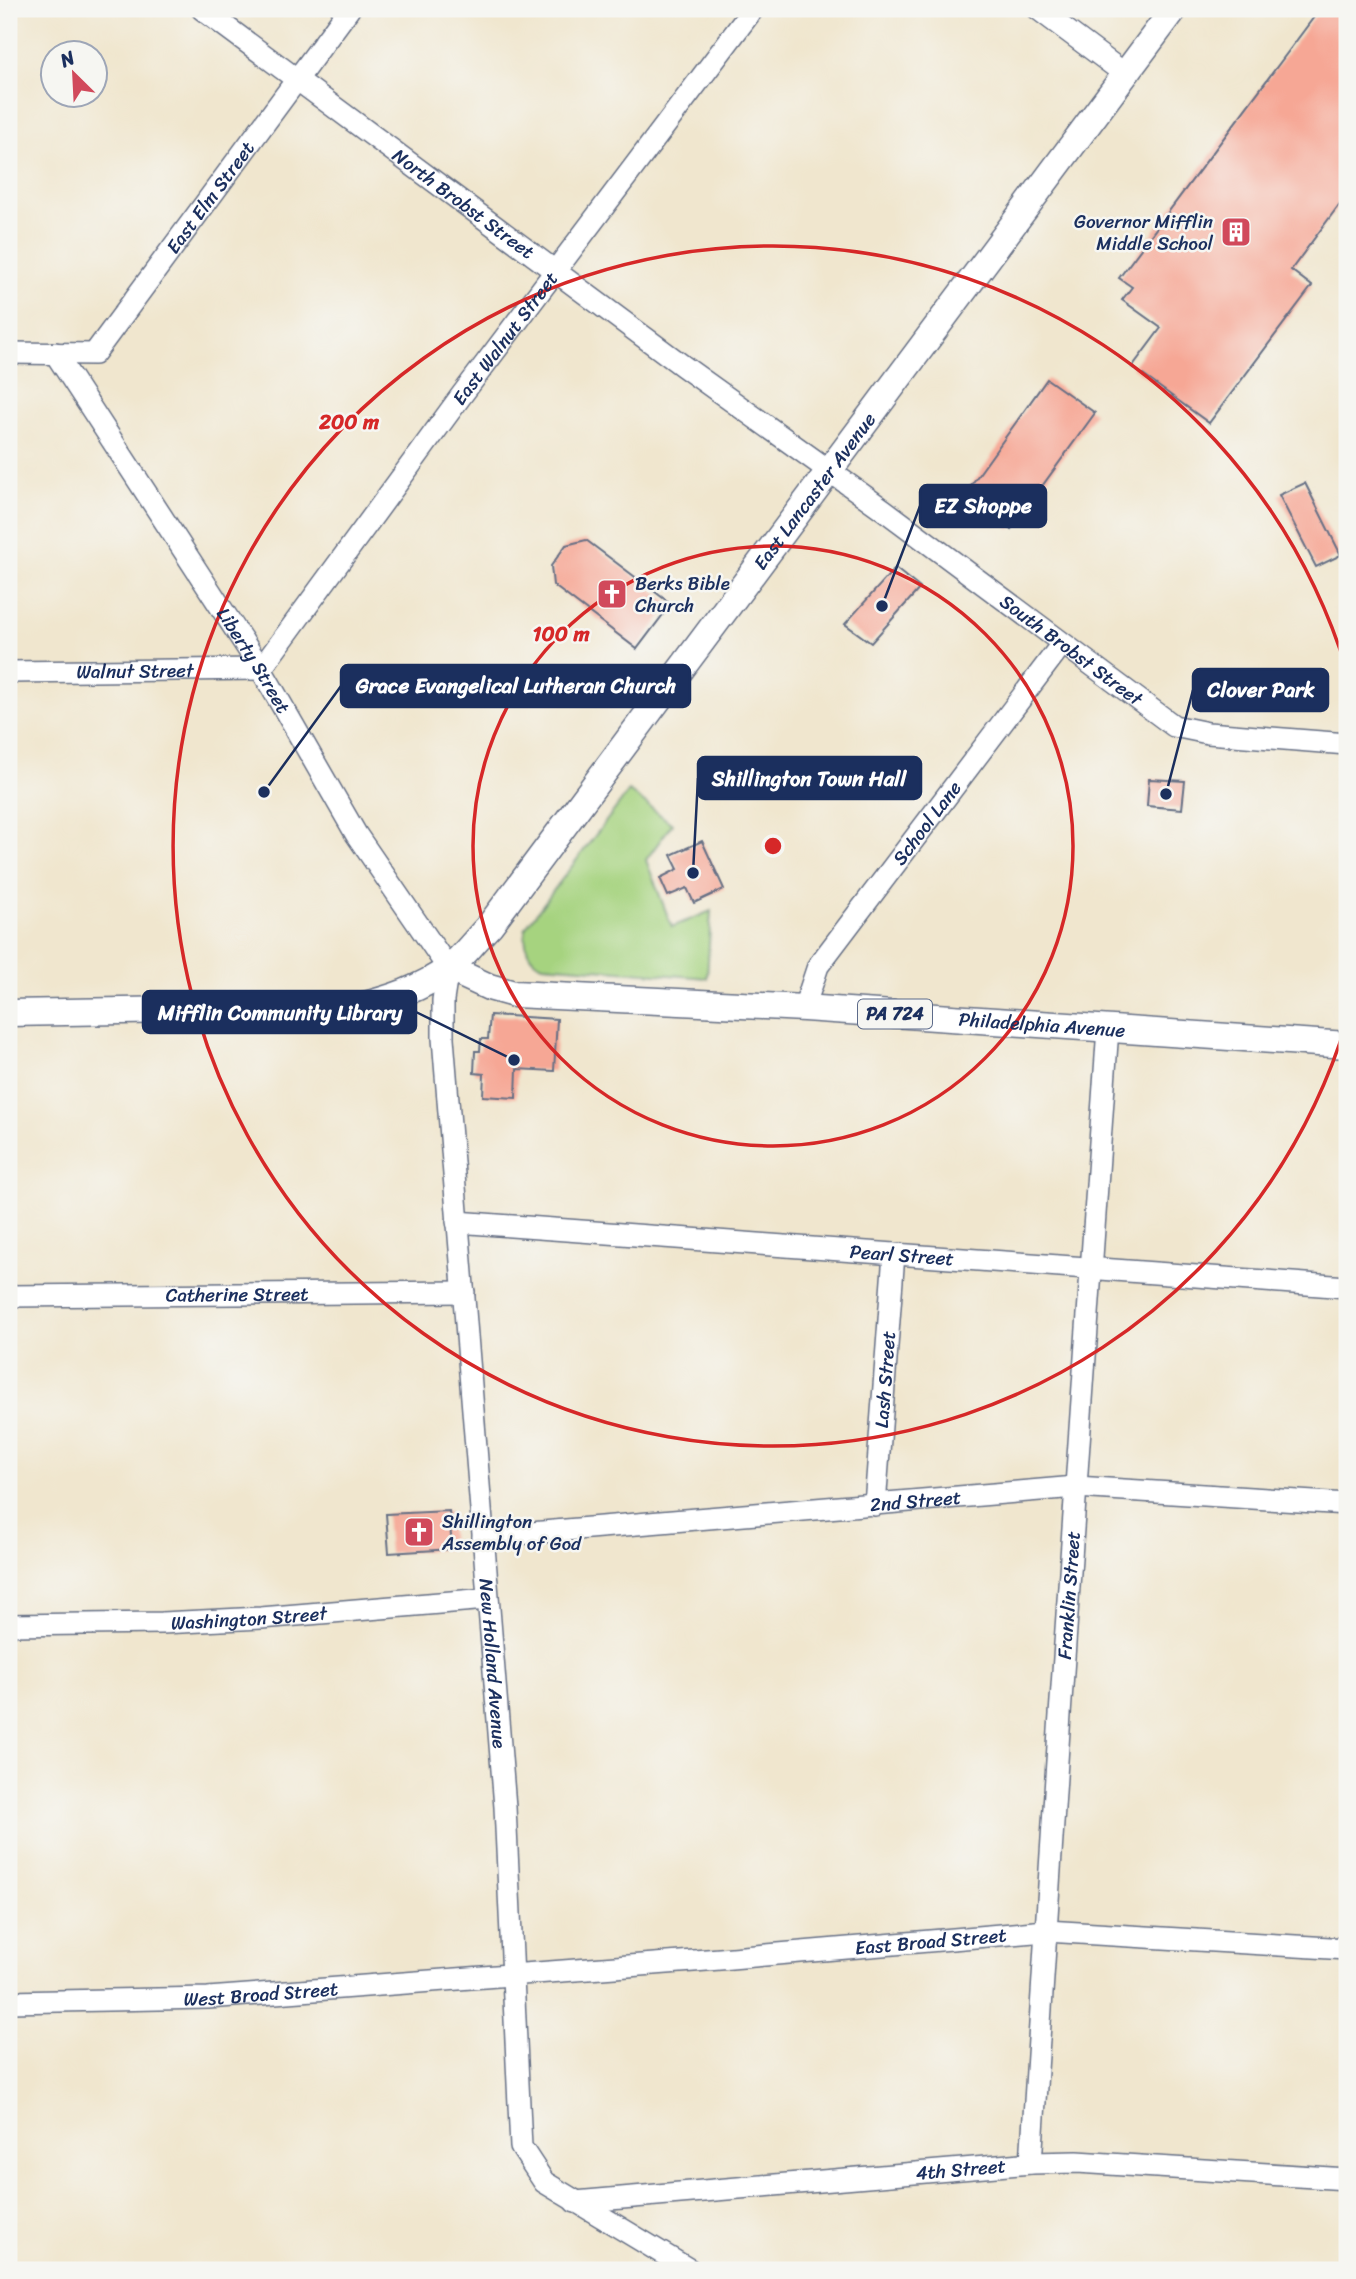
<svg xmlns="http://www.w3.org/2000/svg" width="1356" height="2279" font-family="Sriracha,sans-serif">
<rect width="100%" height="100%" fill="#f6f6f2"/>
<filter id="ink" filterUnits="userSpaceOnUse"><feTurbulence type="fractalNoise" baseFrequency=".0143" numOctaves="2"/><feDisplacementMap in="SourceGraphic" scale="14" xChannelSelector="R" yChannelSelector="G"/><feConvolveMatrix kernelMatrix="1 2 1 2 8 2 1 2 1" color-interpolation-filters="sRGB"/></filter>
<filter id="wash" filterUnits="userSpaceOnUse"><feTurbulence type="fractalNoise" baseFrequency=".00686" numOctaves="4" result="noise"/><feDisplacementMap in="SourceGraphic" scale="28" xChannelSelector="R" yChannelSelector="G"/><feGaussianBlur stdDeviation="1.57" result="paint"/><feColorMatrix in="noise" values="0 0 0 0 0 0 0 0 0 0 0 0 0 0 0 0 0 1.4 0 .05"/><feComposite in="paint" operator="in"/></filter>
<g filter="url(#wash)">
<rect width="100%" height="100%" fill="#f0e6ce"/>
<!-- green -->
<path fill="#a6d37f" stroke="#60816e" stroke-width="2" d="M629 791 672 824 646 860 672 927 711 911 707 978 543 965C526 959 525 945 525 928Z"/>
<g id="blocks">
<!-- building -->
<path fill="#f6a795" d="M1320 9H1347V194L1291 270 1312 286 1209 423 1132 367 1161 328 1122 300 1132 287 1119 278Z
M1047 379 1095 413 1011 529 964 495Z
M1305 483 1341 555 1316 567 1279 495Z
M586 540 671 604 637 649 553 585 551 566 566 545Z
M895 568 920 588 871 643 845 624Z
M1149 779 1185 781 1182 809 1147 806Z
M702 841 724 889 694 903 687 888 668 896 660 878 678 869 671 855Z
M490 1015 557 1019 554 1071 517 1069 516 1098 483 1096 484 1074 474 1073 475 1051H480L481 1039H488Z
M449 1511 452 1549 389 1553 386 1514Z"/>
</g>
</g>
<g filter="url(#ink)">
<use href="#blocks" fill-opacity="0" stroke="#666f85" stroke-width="2"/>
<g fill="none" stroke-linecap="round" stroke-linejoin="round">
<!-- minor casing -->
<g stroke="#666f85" stroke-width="24">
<g id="minor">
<path id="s1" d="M202 9 683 366 884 510 1174 726 1208 733 1347 744"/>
<path d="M1038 9 1125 74"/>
<path id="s2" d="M9 353 94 354 349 9"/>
<path id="s3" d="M55 353 261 669 356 834 448 968 443 1000V1038L505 1807 521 2147 544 2182 690 2270"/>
<path id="s4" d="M9 672 261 669 461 396 753 9"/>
<path id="s5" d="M804 1008 818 966 1062 644"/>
<path id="s6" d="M457 1222 1347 1287"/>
<path id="s7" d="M9 1296 464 1292"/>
<path id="s8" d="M875 1505 894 1254"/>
<path id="s9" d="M483 1537 1076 1487 1347 1504"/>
<path id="s10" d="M9 1625 162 1623 261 1618 487 1599"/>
<path id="s11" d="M9 2002 208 1998 720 1959 1046 1931 1347 1949"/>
<path id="s12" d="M1031 2163 1060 1715 1108 1028"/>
<path id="s13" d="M575 2202 1031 2163 1077 2162 1347 2179"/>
</g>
</g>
<!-- major casing -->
<g stroke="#666f85" stroke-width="29">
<g id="major">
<path id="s14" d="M448 968 489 987 514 994 804 1008 1347 1045"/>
<path id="s15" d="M9 1013 357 1007C389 999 421 989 448 969 463 957 476 939 490 925L1174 9"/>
</g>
</g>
<!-- minor -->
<use href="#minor" stroke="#fff" stroke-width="21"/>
<!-- major -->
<use href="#major" stroke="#fff" stroke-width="26"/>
</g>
</g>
<!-- distance rings -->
<g fill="none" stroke="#d62828" stroke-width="3.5">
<circle cx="773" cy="846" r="300"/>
<path d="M1347 1021A600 600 0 1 1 1347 671"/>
</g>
<!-- icons -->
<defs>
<g id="building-square" transform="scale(1.575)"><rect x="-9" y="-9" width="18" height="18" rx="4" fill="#d1495b" stroke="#f6f6f2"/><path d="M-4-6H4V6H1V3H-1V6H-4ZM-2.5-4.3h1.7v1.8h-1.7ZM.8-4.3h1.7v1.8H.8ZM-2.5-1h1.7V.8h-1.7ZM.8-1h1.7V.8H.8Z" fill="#fff"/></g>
<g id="church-square" transform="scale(1.575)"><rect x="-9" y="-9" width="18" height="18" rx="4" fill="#d1495b" stroke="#f6f6f2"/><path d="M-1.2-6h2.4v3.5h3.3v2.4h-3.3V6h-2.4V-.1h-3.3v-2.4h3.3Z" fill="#fff"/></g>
</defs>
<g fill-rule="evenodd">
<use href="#building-square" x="1236" y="232"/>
<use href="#church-square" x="612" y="594"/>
<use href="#church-square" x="419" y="1532"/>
</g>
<g text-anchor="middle" stroke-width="5" stroke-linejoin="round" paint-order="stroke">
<!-- shield labels -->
<rect fill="#f6f6f2" stroke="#5d6b8a" stroke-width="2" x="858" y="999.5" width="74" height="29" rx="5"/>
<g font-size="18" font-weight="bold" fill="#1b2f5e">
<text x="895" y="1020">PA 724</text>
</g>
<!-- street labels -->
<g font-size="19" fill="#1b2f5e" stroke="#f6f6f2">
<text dy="7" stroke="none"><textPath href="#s2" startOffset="280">East Elm Street</textPath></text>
<text dy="7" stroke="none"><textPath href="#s1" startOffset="326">North Brobst Street</textPath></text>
<text dy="7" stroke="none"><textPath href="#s4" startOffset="663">East Walnut Street</textPath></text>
<text dy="7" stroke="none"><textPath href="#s15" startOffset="1050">East Lancaster Avenue</textPath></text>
<text dy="7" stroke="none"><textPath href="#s1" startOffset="1080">South Brobst Street</textPath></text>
<text dy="7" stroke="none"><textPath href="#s3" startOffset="366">Liberty Street</textPath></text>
<text dy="7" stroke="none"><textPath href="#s4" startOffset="126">Walnut Street</textPath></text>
<text dy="7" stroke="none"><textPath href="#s5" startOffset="224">School Lane</textPath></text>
<text dy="7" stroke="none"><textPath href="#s14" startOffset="600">Philadelphia Avenue</textPath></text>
<text dy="7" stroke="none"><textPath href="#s6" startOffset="446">Pearl Street</textPath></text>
<text dy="7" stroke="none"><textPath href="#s7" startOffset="228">Catherine Street</textPath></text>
<text dy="7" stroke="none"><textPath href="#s8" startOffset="126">Lash Street</textPath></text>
<text dy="7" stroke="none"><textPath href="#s9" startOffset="434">2nd Street</textPath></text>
<text dy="7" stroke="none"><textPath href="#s12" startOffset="569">Franklin Street</textPath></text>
<text dy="7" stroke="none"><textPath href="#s10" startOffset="240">Washington Street</textPath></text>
<text dy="7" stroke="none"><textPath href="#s3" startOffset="1428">New Holland Avenue</textPath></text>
<text dy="7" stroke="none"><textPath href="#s11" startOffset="924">East Broad Street</textPath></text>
<text dy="7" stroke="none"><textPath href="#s11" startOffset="252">West Broad Street</textPath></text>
<text dy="7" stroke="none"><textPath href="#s13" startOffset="387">4th Street</textPath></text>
</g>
<!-- poi labels -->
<g font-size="19" fill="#1b2f5e" stroke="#f6f6f2" text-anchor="start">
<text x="1213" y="228" text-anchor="end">Governor Mifflin<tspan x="1213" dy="22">Middle School</tspan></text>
<text x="635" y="590">Berks Bible<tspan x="635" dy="22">Church</tspan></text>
<text x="442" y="1528">Shillington<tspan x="442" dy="22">Assembly of God</tspan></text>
</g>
</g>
<circle cx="773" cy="846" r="10" fill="#d62828" stroke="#f6f6f2" stroke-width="3.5"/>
<g font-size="21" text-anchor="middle" font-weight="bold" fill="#d62828" stroke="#f6f6f2" stroke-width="5" stroke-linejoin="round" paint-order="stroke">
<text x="349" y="429">200 m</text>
<text x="561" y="641">100 m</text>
</g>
<!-- callouts -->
<path fill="none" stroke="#1b2f5e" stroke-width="2.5" d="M882 606L920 506M264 792L341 686M1166 794L1193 690M693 873L698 778M514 1060L416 1012"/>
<g fill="#1b2f5e" stroke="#f6f6f2" stroke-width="2.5">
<circle cx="882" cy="606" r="7"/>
<circle cx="264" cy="792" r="7"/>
<circle cx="1166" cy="794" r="7"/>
<circle cx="693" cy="873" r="7"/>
<circle cx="514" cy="1060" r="7"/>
</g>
<g fill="#1b2f5e" stroke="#1b2f5e" stroke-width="2.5">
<rect x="920" y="485" width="126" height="42" rx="7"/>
<rect x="341" y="665" width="349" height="42" rx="7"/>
<rect x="1193" y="669" width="135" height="42" rx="7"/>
<rect x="698" y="757" width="223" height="42" rx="7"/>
<rect x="143" y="991" width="273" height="42" rx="7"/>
</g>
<g font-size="21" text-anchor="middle" font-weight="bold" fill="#fff">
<text x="983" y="513">EZ Shoppe</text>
<text x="516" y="693">Grace Evangelical Lutheran Church</text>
<text x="1261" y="697">Clover Park</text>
<text x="809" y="786">Shillington Town Hall</text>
<text x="280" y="1020">Mifflin Community Library</text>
</g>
<!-- margin -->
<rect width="1356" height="2279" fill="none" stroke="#f6f6f2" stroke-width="35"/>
<!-- north arrow -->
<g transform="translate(74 74) rotate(336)"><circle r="33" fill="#f6f6f2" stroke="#9ea6b7" stroke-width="2"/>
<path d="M0-5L12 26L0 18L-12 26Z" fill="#d1495b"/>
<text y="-10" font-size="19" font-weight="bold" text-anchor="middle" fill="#1b2f5e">N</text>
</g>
</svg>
